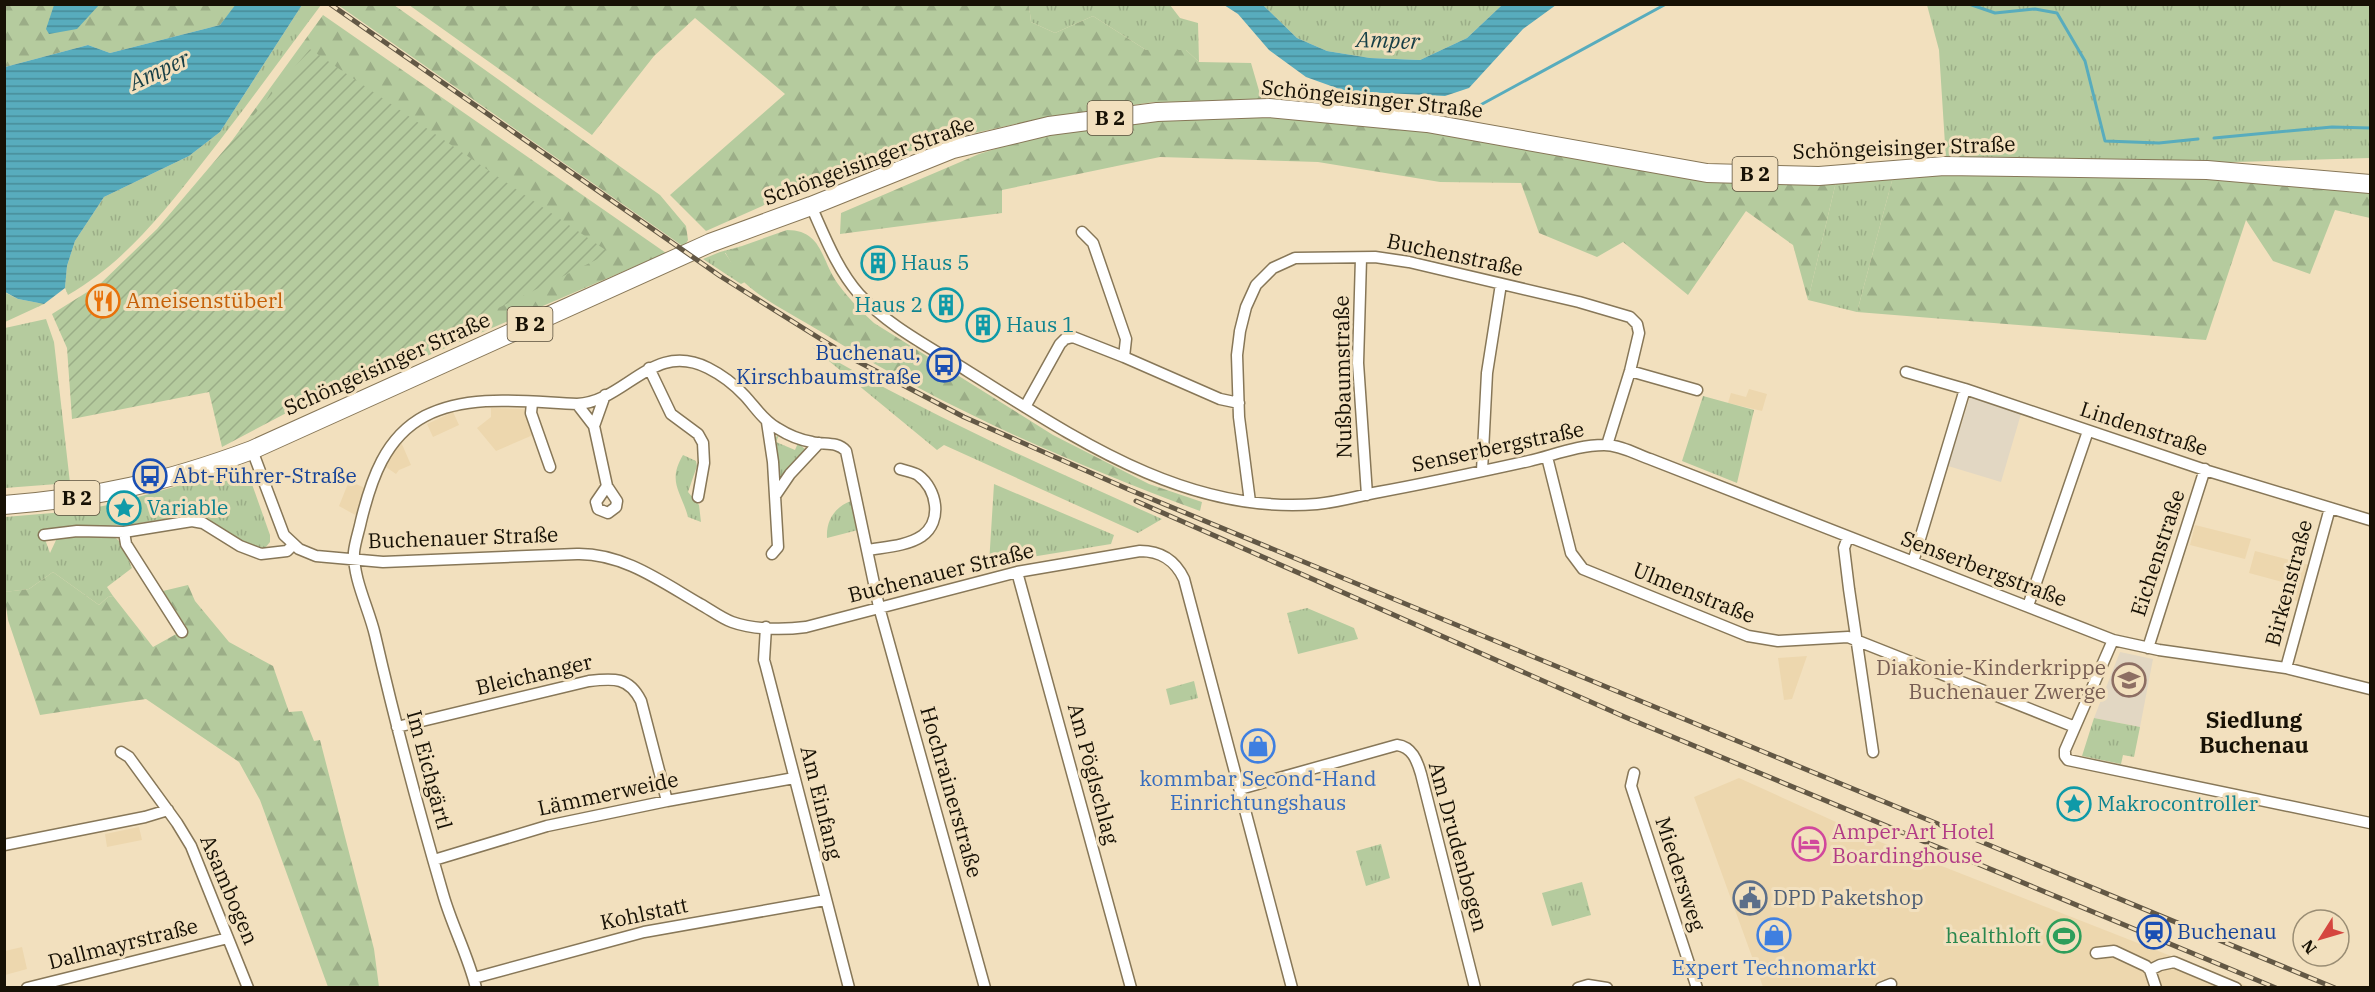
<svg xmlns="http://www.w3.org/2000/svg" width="2375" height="992" font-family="'IBM Plex Serif',serif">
<defs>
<pattern id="grass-tufts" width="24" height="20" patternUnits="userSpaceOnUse" patternTransform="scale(1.5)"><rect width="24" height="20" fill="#b5cb9e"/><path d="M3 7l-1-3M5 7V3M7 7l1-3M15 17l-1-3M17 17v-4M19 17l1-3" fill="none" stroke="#9bad87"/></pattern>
<pattern id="forest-firs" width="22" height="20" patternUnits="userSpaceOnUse" patternTransform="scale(1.5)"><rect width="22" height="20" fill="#b5cb9e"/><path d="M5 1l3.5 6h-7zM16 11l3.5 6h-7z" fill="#9bad87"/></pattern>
<pattern id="garden-furrows" width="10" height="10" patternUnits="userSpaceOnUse" patternTransform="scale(1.5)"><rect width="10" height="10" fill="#b5cb9e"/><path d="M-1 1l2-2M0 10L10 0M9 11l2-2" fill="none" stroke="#9bad87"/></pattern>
<pattern id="water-rules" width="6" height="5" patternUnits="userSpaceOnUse" patternTransform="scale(1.5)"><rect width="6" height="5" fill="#58acbd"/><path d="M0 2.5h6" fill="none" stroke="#488b98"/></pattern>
</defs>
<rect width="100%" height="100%" fill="#f2e0be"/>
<!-- built -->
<path fill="#edd7ae" d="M1749 389 1767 394 1762 411 1728 403 1731 393 1746 397Z
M491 408 524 409 533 435 496 451 477 428 491 417Z
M453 412 459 425 433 437 427 424Z
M401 442 411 465 399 470 396 474 383 465Z
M349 481 365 488 357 516 339 506Z
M2195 525 2251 539 2245 559 2190 545Z
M2255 551 2309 565 2300 602 2283 597 2286 583 2249 573Z
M1807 656 1792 699 1784 700 1778 658Z
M1739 778 1878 841 2250 987H1763L1694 797Z
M139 827 142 840 107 847 105 834Z
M22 947 27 969 5 975V951Z"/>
<!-- education -->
<path fill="#e2d7c3" d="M1970 397 2021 414 2001 482 1948 466Z
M2120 652 2153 659 2140 727 2094 718Z"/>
<!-- grass -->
<path fill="url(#grass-tufts)" d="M302 5H321C282 57 244 110 203 162 163 213 125 262 68 295L65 288 67 266 75 241 104 197 189 156 220 132Z
M1029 5H1170L1180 18 1198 23 1199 62 1186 50H1146L1093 16 1055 33 1031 22Z
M1263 5H1502L1467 38 1420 60 1370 58 1327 51 1297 38Z
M1927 5H2370V158L2202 163 1946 160 1939 50Z
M1893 177 1857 312 1808 300 1836 182Z
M742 246 725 253 745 282 741 284 703 259 720 252Z
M4 292 18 299 44 304 5 322Z
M46 319 54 342 70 483 5 488V328Z
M812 347C924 413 1043 466 1162 519L1138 533 944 445 937 450Z
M1703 396 1754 410 1737 483 1682 461Z
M779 435 776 442 795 450 798 443 806 450 780 485 773 439Z
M683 455 696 461 697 466 688 492 699 505 701 522 688 517C681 491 667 482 683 455Z
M242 468 247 470 270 535V542L265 548C240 545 221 530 202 513L127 525 122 521 113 504Z
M994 484 1114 535 1111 544 989 564Z
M851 501 858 530 827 538C826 520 835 507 851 501Z
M108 505 117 525 42 531 50 553 57 538C71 536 105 529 117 539 125 546 128 559 132 568L107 587 113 596 108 597 99 605 53 572 29 589 5 592V517L76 511Z
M1307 608 1354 628 1358 639 1298 654 1287 613Z
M1194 681 1198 698 1170 705 1166 689Z
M2094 718 2140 727 2134 757 2123 755 2121 764 2082 756Z
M1381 844 1390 878 1366 886 1356 851Z
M1582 882 1591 915 1552 926 1542 893Z"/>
<!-- forest -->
<path fill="url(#forest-firs)" d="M5 5H236L220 25 110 53 88 45 5 67Z
M338 5H394L660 195 686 226 688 240 684 247Z
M409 5H1029L1031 22 1055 33 1093 16 1146 50H1186L1199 62 1251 63 1262 101 1154 102 1048 117 943 140 798 190 706 231 670 195 785 94 695 18 654 56 592 135Z
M323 15 666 253 313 405 311 400V49L226 149Z
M1269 113 1836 182 1808 300 1793 245 1746 211 1688 295 1623 242 1597 257 1539 233 1521 183 1440 182 1318 162 1160 157 1002 190V213L840 234 841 213 979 154 1051 132 1157 118Z
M1943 172 2197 177 2362 192 2370 193V218L2335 210 2310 274 2273 261 2246 220 2206 340 1857 312 1893 177Z
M787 230C823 230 821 261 838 284 849 299 861 311 874 323L1053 435 1149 484 1202 502 1200 511C1068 462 937 405 818 330 796 316 764 301 745 283 737 275 731 262 725 252Z
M53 572 99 605 108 597 113 596 153 647 187 628 163 591 188 585 195 601 229 642 273 666 289 712 302 711 314 741 320 740 374 949 379 987H328L260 800 239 762 146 699 40 715 8 620 4 592 29 589Z"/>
<!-- garden -->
<path fill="url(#garden-furrows)" d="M310 49 610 253 311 400 222 447 209 392 72 419 67 348 52 314 100 284 157 229Z"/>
<!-- water -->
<path fill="url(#water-rules)" d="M236 4 302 5 220 132 189 156 104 197 75 241 67 266 65 288 44 304 18 299 5 292V67L88 45 110 53 220 25Z
M54 5V4L99 5 77 29 49 34 46 29Z
M1224 5H1263L1297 38 1327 51 1370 58 1420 60 1467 38 1502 5H1556L1523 29 1469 88 1445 96 1345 91 1306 77 1269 50 1238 14Z"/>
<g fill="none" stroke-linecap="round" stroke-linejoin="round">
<!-- stream -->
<path stroke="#58acbd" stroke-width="3" d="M1969 4 1995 13 2035 9 2057 13 2085 61 2105 141 2159 143 2198 139
M1464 105 1473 109 1666 4
M2214 138 2332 127 2370 128"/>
<!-- minor casing -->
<g stroke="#877758" stroke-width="13">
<path id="minor" d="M811 206C825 237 837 269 859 294 889 327 932 348 969 372 1075 438 1186 515 1317 504 1338 502 1358 496 1379 492 1429 483 1479 472 1529 461 1554 455 1579 445 1604 445 1620 445 1636 454 1650 459L2113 640 2159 650 2286 668 2370 689
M1082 232 1093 243 1126 339 1124 357
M1361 258 1358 363 1367 495
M649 368 671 414 698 434 703 443 704 463 698 497
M1630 371 1697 390
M1906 372 1965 389 2208 471 2370 520
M532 403 531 413 550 467
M577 404C626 402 652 340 708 368 722 375 735 385 745 396 756 408 763 420 777 428 788 435 800 440 812 442 824 445 837 441 846 451L879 607 985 988
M1025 407 1060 344 1065 339 1073 337 1124 357 1220 399 1239 403
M767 422 773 462 778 547 772 554
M594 426 605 395
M252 450 284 535 299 549 316 556 383 562 577 554C623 553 662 582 700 604 711 610 721 618 732 622 754 630 784 630 806 627L1017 572 1140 551C1161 551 1175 560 1184 579L1292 988
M1547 457 1571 553 1583 569 1748 636 1778 641 1848 637 2075 727
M1482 471 1487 373 1501 284
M607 486 617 501 616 507 608 513 598 509 596 502Z
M775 496 790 474 819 443
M1250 502 1239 417 1237 355 1240 331 1246 307 1256 285 1273 268 1295 258 1375 257 1409 262 1579 302 1630 317 1637 324 1639 333 1630 371 1607 445
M124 532 126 544 182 632
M44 535 77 531 124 532 192 521 203 523 240 546 261 554 287 551 293 545
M1848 537 1844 548 1849 589 1873 752
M868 550C885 547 907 546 922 536 943 521 937 489 918 475 913 472 906 471 900 469
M1913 562 1965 389
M1017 572 1131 988
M2028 606 2088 431
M766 627 764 660 766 667 849 988
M2113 640 2065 750V756L2068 760 2370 823
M2148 648 2205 469
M2286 668 2330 508
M397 727 589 681C614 678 629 677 641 701L667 801
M121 752 129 757 177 823 191 846 248 988
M1634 773 1631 786 1697 988
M1240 789 1397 745C1412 747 1417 760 1421 774L1475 988
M4 845 145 817 168 810
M434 860 547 826 667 801 794 778
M2096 953 2114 951 2146 966 2150 970 2156 988
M2150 970 2160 965 2174 962 2236 988
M474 978 644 932 825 900
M27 988 228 938
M476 988C468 955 452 926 443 894 418 808 395 722 375 635 369 609 353 579 354 552 355 542 359 531 361 521 371 480 385 437 425 416 470 393 527 402 577 404L594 426 607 486
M1578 988 1588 985 1607 988
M1881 988 1891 984"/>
</g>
<!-- primary casing -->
<g stroke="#877758" stroke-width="20">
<path id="primary" d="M4 505C96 498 166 482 252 450L710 243 811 206 953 149 1049 126 1157 112 1269 108 1427 123 1707 173 1819 176 1944 166 2207 170 2370 184"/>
</g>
<!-- minor -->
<use href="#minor" stroke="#fff" stroke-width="10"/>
<!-- primary -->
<use href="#primary" stroke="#fff" stroke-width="18"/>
<!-- rail casing -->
<g stroke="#635845" stroke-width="5">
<path id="rail" d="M330 4 720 276 819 338 857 361 964 417 1130 490 2335 988
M1136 501 1625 717 2276 988"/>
</g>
<!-- rail -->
<use href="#rail" stroke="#f2e0be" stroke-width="3" stroke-dasharray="9" stroke-linecap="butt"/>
</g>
<!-- icons -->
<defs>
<g id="building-ring" transform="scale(1.725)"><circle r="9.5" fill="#f2e0be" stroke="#0f9aa8" stroke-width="1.5"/><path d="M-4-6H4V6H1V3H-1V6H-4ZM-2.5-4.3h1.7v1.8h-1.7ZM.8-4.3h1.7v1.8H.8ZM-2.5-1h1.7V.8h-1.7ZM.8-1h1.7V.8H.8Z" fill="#0f9aa8"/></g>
<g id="restaurant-ring" transform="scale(1.725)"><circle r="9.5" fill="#f2e0be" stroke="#e8710a" stroke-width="1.5"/><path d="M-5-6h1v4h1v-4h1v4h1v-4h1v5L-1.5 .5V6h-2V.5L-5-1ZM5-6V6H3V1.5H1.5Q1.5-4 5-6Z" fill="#e8710a"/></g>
<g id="bus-ring" transform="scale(1.725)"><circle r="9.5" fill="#f2e0be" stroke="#1a4fb4" stroke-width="1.5"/><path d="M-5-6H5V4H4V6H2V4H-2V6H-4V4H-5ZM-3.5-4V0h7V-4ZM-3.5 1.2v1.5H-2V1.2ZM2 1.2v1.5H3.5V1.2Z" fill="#1a4fb4"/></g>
<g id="sight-ring" transform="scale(1.725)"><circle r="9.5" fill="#f2e0be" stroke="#0f9aa8" stroke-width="1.5"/><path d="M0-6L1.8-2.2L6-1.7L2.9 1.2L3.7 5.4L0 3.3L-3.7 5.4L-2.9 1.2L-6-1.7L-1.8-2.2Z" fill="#0f9aa8"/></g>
<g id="school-ring" transform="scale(1.725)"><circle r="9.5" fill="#f2e0be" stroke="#8d6e63" stroke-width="1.5"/><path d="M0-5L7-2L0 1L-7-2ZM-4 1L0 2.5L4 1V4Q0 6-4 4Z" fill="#8d6e63"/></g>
<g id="shop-ring" transform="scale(1.725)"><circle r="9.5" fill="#f2e0be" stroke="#3f7fe0" stroke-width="1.5"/><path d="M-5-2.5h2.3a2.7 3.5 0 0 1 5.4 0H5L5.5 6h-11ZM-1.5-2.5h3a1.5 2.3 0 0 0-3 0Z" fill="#3f7fe0"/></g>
<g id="hotel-ring" transform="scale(1.725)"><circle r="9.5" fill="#f2e0be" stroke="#d1479c" stroke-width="1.5"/><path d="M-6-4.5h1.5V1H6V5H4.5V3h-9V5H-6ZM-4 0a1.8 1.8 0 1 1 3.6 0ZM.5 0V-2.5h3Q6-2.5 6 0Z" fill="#d1479c"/></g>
<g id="civic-ring" transform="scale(1.725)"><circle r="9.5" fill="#f2e0be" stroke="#5c6f8a" stroke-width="1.5"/><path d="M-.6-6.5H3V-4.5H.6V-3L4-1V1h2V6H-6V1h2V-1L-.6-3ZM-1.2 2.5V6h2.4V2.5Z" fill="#5c6f8a"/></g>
<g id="station-ring" transform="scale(1.725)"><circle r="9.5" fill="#f2e0be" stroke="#1a4fb4" stroke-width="1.5"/><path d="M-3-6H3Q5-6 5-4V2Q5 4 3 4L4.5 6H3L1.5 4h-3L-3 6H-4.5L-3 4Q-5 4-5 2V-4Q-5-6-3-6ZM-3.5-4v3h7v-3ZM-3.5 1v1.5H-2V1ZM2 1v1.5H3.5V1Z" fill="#1a4fb4"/></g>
<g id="stadium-ring" transform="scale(1.725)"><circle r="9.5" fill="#f2e0be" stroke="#2e9e5b" stroke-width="1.5"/><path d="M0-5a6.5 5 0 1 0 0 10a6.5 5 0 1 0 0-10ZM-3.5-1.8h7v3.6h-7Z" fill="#2e9e5b"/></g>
</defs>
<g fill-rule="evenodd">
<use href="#building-ring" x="878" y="263"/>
<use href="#restaurant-ring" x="103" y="301"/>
<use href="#building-ring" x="946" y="305"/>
<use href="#building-ring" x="983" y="325"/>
<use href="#bus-ring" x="944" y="365"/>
<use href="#bus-ring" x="150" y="476"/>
<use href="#sight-ring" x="124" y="508"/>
<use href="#school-ring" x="2129" y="680"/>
<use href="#shop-ring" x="1258" y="746"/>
<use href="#sight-ring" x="2074" y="804"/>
<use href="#hotel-ring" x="1809" y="844"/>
<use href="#civic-ring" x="1750" y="898"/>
<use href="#station-ring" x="2154" y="932"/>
<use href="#shop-ring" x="1774" y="935"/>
<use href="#stadium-ring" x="2064" y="936"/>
</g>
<g text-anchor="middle" stroke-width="6" stroke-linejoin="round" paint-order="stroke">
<!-- shield labels -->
<g fill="#f2e0be" stroke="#594f3c" stroke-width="1.5">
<rect x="1087.5" y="101" width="45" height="34" rx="4.5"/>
<rect x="1732.5" y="157" width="45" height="34" rx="4.5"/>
<rect x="507.5" y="307" width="45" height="34" rx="4.5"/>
<rect x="54.5" y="481" width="45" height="34" rx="4.5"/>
</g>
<g font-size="20" font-weight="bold" fill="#171105">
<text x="1110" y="125">B 2</text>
<text x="1755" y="181">B 2</text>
<text x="530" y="331">B 2</text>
<text x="77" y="505">B 2</text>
</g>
<!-- street labels -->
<g font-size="21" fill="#171105" stroke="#f2e0be">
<text transform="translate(1372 99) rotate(6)" y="7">Schöngeisinger Straße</text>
<text transform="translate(1904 148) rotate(-2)" y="7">Schöngeisinger Straße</text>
<text transform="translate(869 161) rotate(-20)" y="7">Schöngeisinger Straße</text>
<text transform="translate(1455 255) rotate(12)" y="7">Buchenstraße</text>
<text transform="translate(387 364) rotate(-24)" y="7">Schöngeisinger Straße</text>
<text transform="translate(1343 377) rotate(-91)" y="7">Nußbaumstraße</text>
<text transform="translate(2144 429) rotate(18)" y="7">Lindenstraße</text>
<text transform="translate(1498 447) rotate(-12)" y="7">Senserbergstraße</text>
<text transform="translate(463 538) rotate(-2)" y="7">Buchenauer Straße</text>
<text transform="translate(2158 553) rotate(-72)" y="7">Eichenstraße</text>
<text transform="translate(1984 569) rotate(21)" y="7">Senserbergstraße</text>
<text transform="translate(941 573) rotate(-14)" y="7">Buchenauer Straße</text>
<text transform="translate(2289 583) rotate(-75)" y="7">Birkenstraße</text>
<text transform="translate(1694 593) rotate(22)" y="7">Ulmenstraße</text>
<text transform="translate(534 675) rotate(-13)" y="7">Bleichanger</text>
<text transform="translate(429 770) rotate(75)" y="7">Im Eichgärtl</text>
<text transform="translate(1093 774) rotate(75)" y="7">Am Pöglschlag</text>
<text transform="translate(951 792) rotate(74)" y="7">Hochrainerstraße</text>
<text transform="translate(608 794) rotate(-12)" y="7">Lämmerweide</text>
<text transform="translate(821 803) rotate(76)" y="7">Am Einfang</text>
<text transform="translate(1458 847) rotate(75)" y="7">Am Drudenbogen</text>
<text transform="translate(1680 874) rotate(72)" y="7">Miedersweg</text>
<text transform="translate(229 890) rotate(67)" y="7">Asambogen</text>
<text transform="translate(644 914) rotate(-12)" y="7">Kohlstatt</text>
<text transform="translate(123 944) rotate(-14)" y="7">Dallmayrstraße</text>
</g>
<!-- culture labels -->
<g font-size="21" fill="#0d838f" stroke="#f2e0be" text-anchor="start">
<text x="901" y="270">Haus 5</text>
<text x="923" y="312" text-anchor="end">Haus 2</text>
<text x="1006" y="332">Haus 1</text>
<text x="147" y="515">Variable</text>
<text x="2097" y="811">Makrocontroller</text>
</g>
<!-- food labels -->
<g font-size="21" fill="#c56008" stroke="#f2e0be" text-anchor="start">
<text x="126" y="308">Ameisenstüberl</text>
</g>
<!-- transit labels -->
<g font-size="21" fill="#164399" stroke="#f2e0be" text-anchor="start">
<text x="921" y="360" text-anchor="end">Buchenau,<tspan x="921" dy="24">Kirschbaumstraße</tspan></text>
<text x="173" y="483">Abt-Führer-Straße</text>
<text x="2177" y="939">Buchenau</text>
</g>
<!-- education labels -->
<g font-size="21" fill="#785e54" stroke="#f2e0be" text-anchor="end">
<text x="2106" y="675">Diakonie-Kinderkrippe<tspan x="2106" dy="24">Buchenauer Zwerge</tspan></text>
</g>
<!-- shop labels -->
<g font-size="21" fill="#366cbe" stroke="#f2e0be">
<text x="1258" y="786">kommbar Second-Hand<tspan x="1258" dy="24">Einrichtungshaus</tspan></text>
<text x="1774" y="975">Expert Technomarkt</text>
</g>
<!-- hotel labels -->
<g font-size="21" fill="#b23c85" stroke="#f2e0be" text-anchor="start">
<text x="1832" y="839">Amper Art Hotel<tspan x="1832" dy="24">Boardinghouse</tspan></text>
</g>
<!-- service labels -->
<g font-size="21" fill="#4e5e75" stroke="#f2e0be" text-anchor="start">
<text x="1773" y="905">DPD Paketshop</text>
</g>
<!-- leisure labels -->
<g font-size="21" fill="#27864d" stroke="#f2e0be" text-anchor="end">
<text x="2041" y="943">healthloft</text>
</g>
<!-- water labels -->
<g font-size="22" font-style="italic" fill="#163e46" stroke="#f2e0be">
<text transform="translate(1388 40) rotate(2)" y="8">Amper</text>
<text transform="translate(159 70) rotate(-25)" y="8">Amper</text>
</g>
<!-- neighbourhood labels -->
<g font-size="22" font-weight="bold" fill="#171105" stroke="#f2e0be">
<text x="2254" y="728">Siedlung<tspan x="2254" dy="25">Buchenau</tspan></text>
</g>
</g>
<!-- border -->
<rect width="2375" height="992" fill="none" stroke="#171105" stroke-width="12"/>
<!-- north arrow -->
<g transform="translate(2321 938) rotate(233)"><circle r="28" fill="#f2e0be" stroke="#9a8d74" stroke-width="1.5"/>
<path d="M0-4.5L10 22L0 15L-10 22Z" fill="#d5463f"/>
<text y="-9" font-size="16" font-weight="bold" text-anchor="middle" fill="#171105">N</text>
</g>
</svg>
